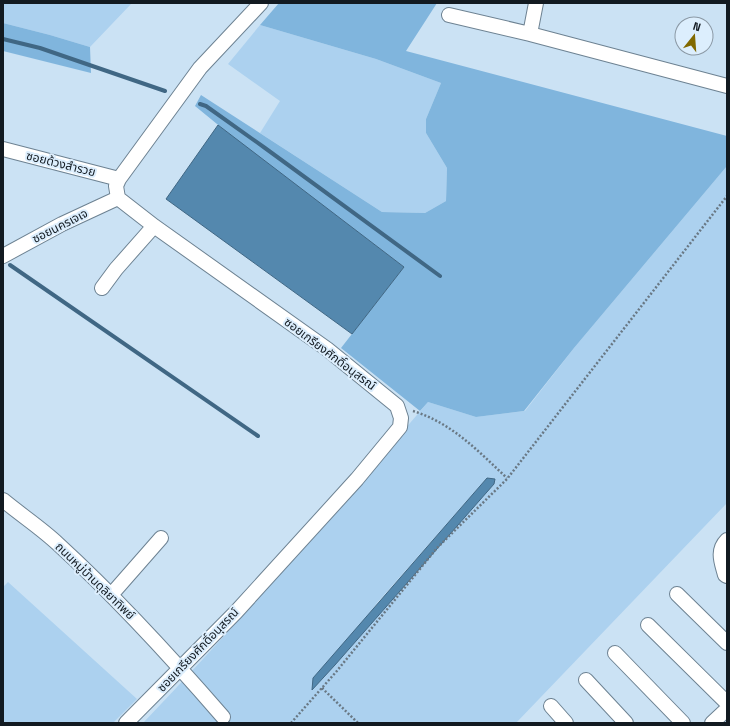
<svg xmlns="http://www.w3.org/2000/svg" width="730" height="726" font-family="'Space Grotesk','Noto Sans Thai',sans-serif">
<rect width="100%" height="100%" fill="#cbe2f4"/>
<!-- green -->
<path fill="#acd1ef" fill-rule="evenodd" d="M3 3H132L90 47 50 35 3 23Z
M260 25 376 59 441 83 426 119V133L447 168 446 201 425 213 382 212 260 133 280 101 228 64Z
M727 166V503L516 723H143C242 620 335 511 428 402L476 417 525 411 574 348ZM487 478 495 479 494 484 335 665 312 690 377 603Z
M8 582 137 699 113 723H3V587Z"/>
<!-- forest -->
<path fill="#80b5dd" d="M279 3H437L406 51 727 136V166L574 348 524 411 476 417 428 402 420 411 341 348 404 267 239 142 195 106 201 95 382 212 425 213 446 201 447 168 426 133V119L441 83 376 59 260 25Z
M3 23 50 35 90 47 91 73 3 51Z"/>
<!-- water -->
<path fill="#5488ae" stroke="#406784" d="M218 125 404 267 352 334 166 199Z
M487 478 495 479 494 484 335 665 312 690 313 678Z"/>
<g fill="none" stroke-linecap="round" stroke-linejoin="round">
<!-- stream -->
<path stroke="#406784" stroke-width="4" d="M3 39 40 48 165 91
M200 104 206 106 265 148 440 276
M10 265 258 436"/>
<!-- minor casing -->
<g stroke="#6d8292" stroke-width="16">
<path id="minor" d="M449 15 530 34 727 86
M530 34 536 3
M3 149 119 179
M3 256 62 224 118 198
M102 288 116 269 154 226
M3 500C21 515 41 528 58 544 117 598 171 657 223 717
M727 540C716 551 722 563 725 575L727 576
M677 594 727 643
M111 595 161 538
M648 625 727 703
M615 653 683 723
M586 680 626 723
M551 706 566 723
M126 723 236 612 357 479 400 427 401 418 397 406 327 349 154 226 118 198 116 186 119 179 200 68 261 3
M712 723 727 709"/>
</g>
<!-- path -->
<path stroke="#697884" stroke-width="2.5" stroke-dasharray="2 2" stroke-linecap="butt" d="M413 411C452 423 478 451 507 478
M322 688 358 723
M291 723 336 672 437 548 507 479 727 196"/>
<!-- minor -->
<use href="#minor" stroke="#fff" stroke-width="14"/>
</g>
<g text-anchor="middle" stroke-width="4" stroke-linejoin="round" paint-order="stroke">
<!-- street labels -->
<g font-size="12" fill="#121a21" stroke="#dceefd">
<text transform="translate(61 164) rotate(14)" y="4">ซอยด้วงสำรวย</text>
<text transform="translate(60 226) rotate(-27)" y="4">ซอยนครเจเจ</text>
<text transform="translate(330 354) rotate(37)" y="4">ซอยเกรียงศักดิ์อนุสรณ์</text>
<text transform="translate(95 581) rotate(44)" y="4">ถนนหมู่บ้านดุลิยาทิพย์</text>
<text transform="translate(198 650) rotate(-46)" y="4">ซอยเกรียงศักดิ์อนุสรณ์</text>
</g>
</g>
<!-- border -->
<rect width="730" height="726" fill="none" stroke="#121a21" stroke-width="8"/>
<!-- north arrow -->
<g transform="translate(694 36) rotate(17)"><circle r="19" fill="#dceefd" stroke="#8b99a5"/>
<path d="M0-3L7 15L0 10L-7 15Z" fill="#816901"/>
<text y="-6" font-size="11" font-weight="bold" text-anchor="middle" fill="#121a21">N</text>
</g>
</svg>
